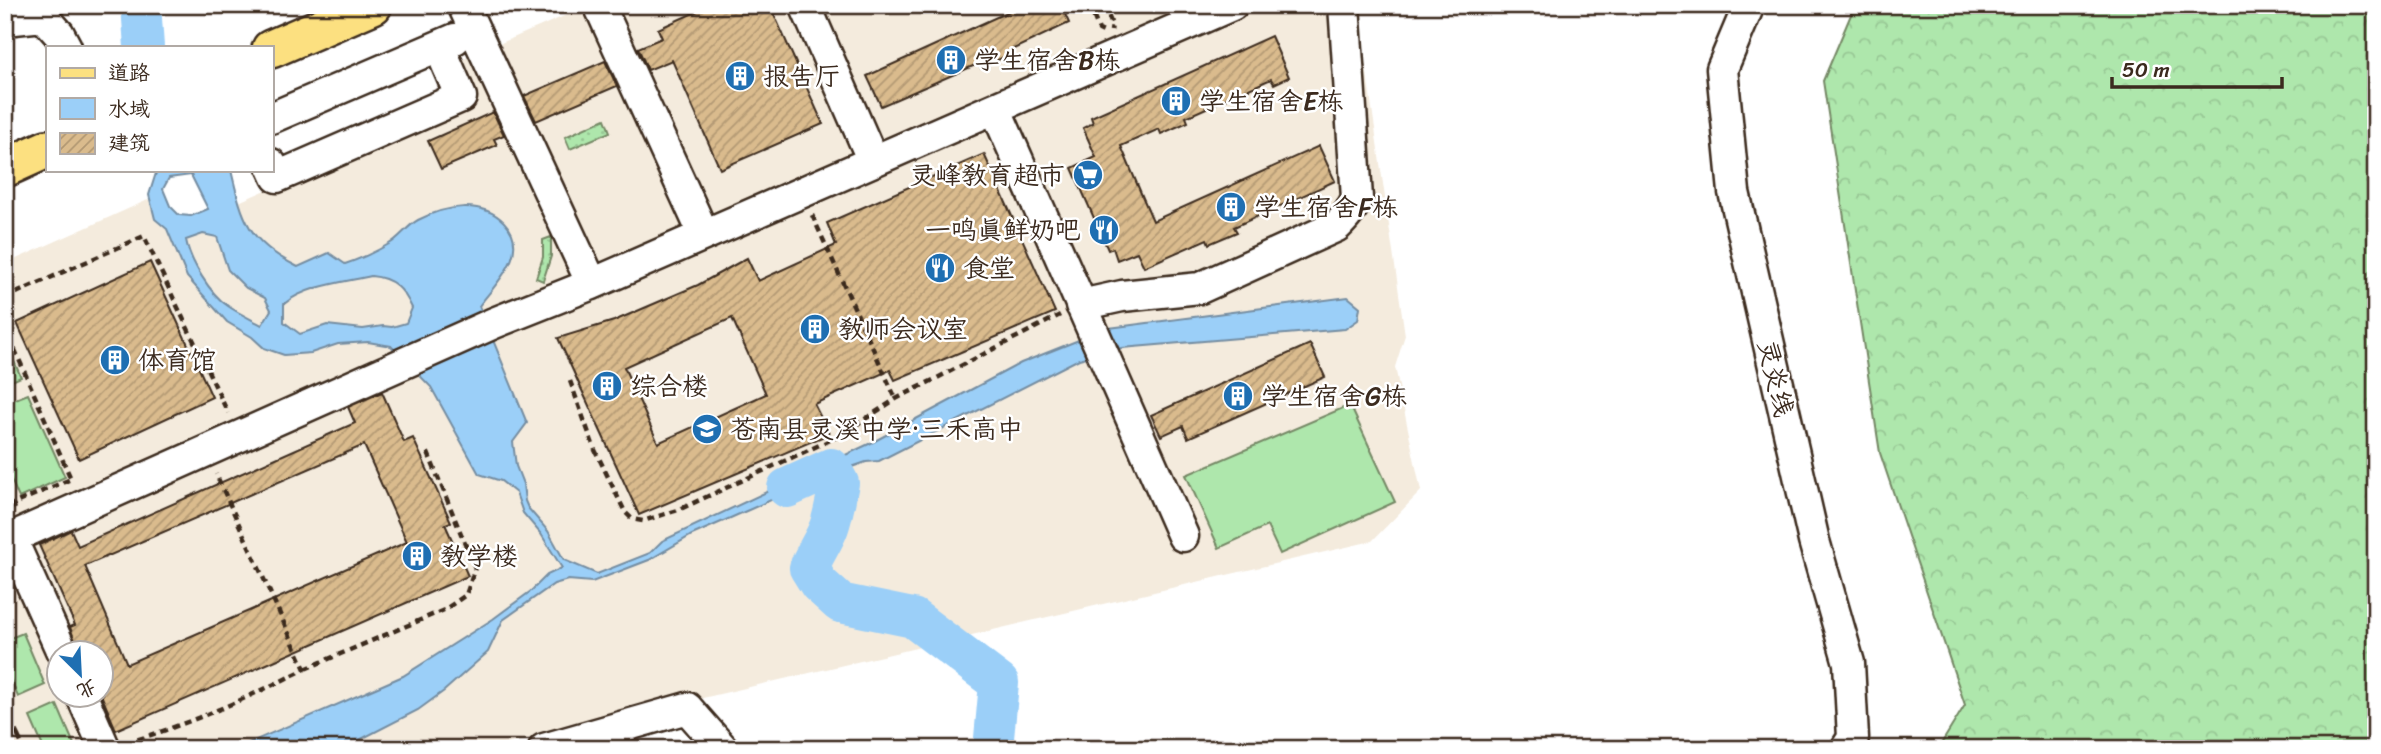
<svg xmlns="http://www.w3.org/2000/svg" width="2381" height="754" font-family="Sriracha,'LXGW WenKai TC',sans-serif">
<defs>
<pattern id="grass-dots" width="8" height="8" patternUnits="userSpaceOnUse" patternTransform="scale(1.75)"><rect width="8" height="8" fill="#aee7ac"/><path d="M2 2h.1M6 6h.1" fill="none" stroke="#97c694" stroke-width="1.8" stroke-linecap="round"/></pattern>
<pattern id="forest-crowns" width="20" height="18" patternUnits="userSpaceOnUse" patternTransform="scale(1.75)"><rect width="20" height="18" fill="#aee7ac"/><path d="M2 6a3 3 0 1 1 6 0M12 15a3 3 0 1 1 6 0" fill="none" stroke="#97c694"/></pattern>
<pattern id="building-hatch" width="6" height="6" patternUnits="userSpaceOnUse" patternTransform="scale(1.75)"><rect width="6" height="6" fill="#dabb8d"/><path d="M-1 1l2-2M0 6l6-6M5 7l2-2" fill="none" stroke="#b29873"/></pattern>
</defs>
<rect width="100%" height="100%" fill="#fff"/>
<filter id="ink" filterUnits="userSpaceOnUse"><feTurbulence type="fractalNoise" baseFrequency=".0143" numOctaves="2"/><feDisplacementMap in="SourceGraphic" scale="14" xChannelSelector="R" yChannelSelector="G"/><feConvolveMatrix kernelMatrix="1 2 1 2 8 2 1 2 1" color-interpolation-filters="sRGB"/></filter>
<g filter="url(#ink)">
<!-- built -->
<path fill="#f4ebdd" fill-rule="evenodd" d="M590 5H1357L1405 335 1395 367 1421 491 1372 541 485 749H5V264L159 195 181 227 471 101 454 63ZM60 652H102V694H60Z"/>
<!-- grass -->
<path fill="url(#grass-dots)" stroke="#748865" stroke-width="2" d="M605 119 610 132 570 149 565 137Z
M551 237V256L543 281 536 278 543 257V240Z"/>
<!-- forest -->
<path fill="url(#forest-crowns)" stroke="#748865" stroke-width="2" d="M1855 5H2376V749H1938L1965 705 1880 453 1823 81Z"/>
<!-- garden -->
<path fill="#aee7ac" stroke="#748865" stroke-width="2" d="M5 341 21 377 5 384Z
M28 394 65 477 19 498 5 466V403Z
M1350 405 1395 502 1280 554 1267 526 1219 548 1186 475Z
M23 633 45 685 18 697 5 666V640Z
M57 705 76 749H44L30 717Z"/>
<!-- water -->
<path fill="#9bcff8" stroke="#758da1" stroke-width="2" fill-rule="evenodd" d="M154 170H231C243 221 248 242 298 267L329 253 345 264C360 259 375 252 389 244 400 238 407 226 418 220 445 206 481 199 504 222 532 251 496 283 479 306L527 423 513 442 516 466 523 484 525 501 528 508 548 531 564 560 597 574 650 553 662 541 871 443 1021 363 1109 328 1348 297 1360 307 1358 320 1345 329 1122 348 1079 359 879 461 866 462 843 470 807 487 789 492 692 535 649 560 592 582 568 580 554 584 503 620 488 652 444 691 418 710 342 749H235L403 676 493 619 531 591 547 575 562 568 541 534 523 513 516 493 501 481 479 474 431 387 391 346 368 342 338 344 311 353 284 355 264 348 252 337 227 322 187 277 167 229 155 219 149 195 156 173ZM191 175 208 209 191 216 179 215 170 206 163 189 169 178ZM203 234 217 237 228 270 246 288 265 298 271 310 262 325C251 319 238 313 228 306 210 294 190 261 186 240ZM371 276C393 278 403 288 412 308L406 323 392 327 383 326 363 329 327 325 300 334 284 322V304C305 286 344 282 371 276Z"/>
<g fill="none" stroke-linecap="round" stroke-linejoin="round">
<!-- river -->
<path stroke="#9bcff8" stroke-width="40" d="M141 5 144 47
M787 488 831 468 839 483C836 497 834 513 829 527 824 541 814 554 809 568L819 584 840 603 913 618 999 683 993 749"/>
</g>
<!-- building -->
<path fill="url(#building-hatch)" stroke="#3b2a1e" stroke-width="2" fill-rule="evenodd" d="M711 5H770L823 124 720 169 672 60 648 70 638 48 662 38 658 29Z
M1023 5H1061L1069 23 1005 53 1006 56 981 68 980 63 881 106 867 76Z
M1271 36 1289 77 1274 84 1271 79 1186 117 1188 122 1161 134 1159 129 1121 146 1143 198 1153 221 1319 146 1335 181 1234 227 1237 232 1209 244 1207 239 1144 267 1137 252 1117 260 1113 248 1108 250 1072 168 1096 157 1083 128 1093 123 1091 117Z
M605 61 617 86 536 121 524 96Z
M493 112 504 135 494 139 497 145 441 169 428 141Z
M984 154 1055 312 895 380 890 370 814 404 829 434 639 515 558 338 614 321 698 285 747 258 758 281 836 245 827 223ZM732 318 766 394 658 443 624 367Z
M150 262 212 397 79 459 17 323Z
M1310 344 1325 377 1188 438 1183 426 1161 436 1151 415Z
M382 392 404 442 413 438 451 522 445 524 468 576 116 730 102 697V653H79L70 627 75 625 39 545 71 530 78 546 355 423 348 407ZM364 445 407 542 127 664 85 566Z"/>
<g fill="none" stroke-linecap="round" stroke-linejoin="round">
<!-- minor casing -->
<g stroke="#3b2a1e" stroke-width="35">
<path id="minor" d="M463 5 592 284
M599 5 704 235
M805 5 873 161
M1749 5 1722 69 1734 192 1814 541 1849 663 1853 738 1846 749
M5 20 43 16 59 34 66 47
M995 108 1232 5
M271 118 455 39
M271 164 277 177 461 97 439 46
M1081 305 1122 296 1200 288 1337 226C1346 217 1352 210 1357 198L1344 5
M62 652 11 538 494 323 592 284 995 108 1183 536
M81 694 105 749
M544 749 687 708 723 749"/>
</g>
<!-- major casing -->
<g stroke="#3b2a1e" stroke-width="42">
<path id="major" d="M271 49 373 5
M5 168 47 149"/>
</g>
<!-- path -->
<path stroke="#3b2a1e" stroke-width="4.5" stroke-dasharray="7 5" stroke-linecap="butt" d="M1089 5 1099 30 1106 33
M1104 5 1112 25 1111 31
M812 215 896 399
M5 298 144 236 228 413
M5 327 71 479 13 504 15 509
M570 381 595 450 625 512 632 519 643 521 678 510 839 436 896 399 1060 315
M305 669 444 610 466 595 475 568 426 448
M5 709 18 736 5 743
M18 736 24 749
M126 743C189 724 246 699 305 669L216 474"/>
<!-- minor -->
<use href="#minor" stroke="#fff" stroke-width="30"/>
<!-- major -->
<use href="#major" stroke="#fce080" stroke-width="37"/>
</g>
</g>
<!-- icons -->
<defs>
<g id="building-disc" transform="scale(1.575)"><circle r="9.5" fill="#1f6fb2" stroke="#fff"/><path d="M-4-6H4V6H1V3H-1V6H-4ZM-2.5-4.3h1.7v1.8h-1.7ZM.8-4.3h1.7v1.8H.8ZM-2.5-1h1.7V.8h-1.7ZM.8-1h1.7V.8H.8Z" fill="#fff"/></g>
<g id="supermarket-disc" transform="scale(1.575)"><circle r="9.5" fill="#1f6fb2" stroke="#fff"/><path d="M-6-5.5h2.5l.6 2H6L4.5 2H-2.5L-4.4-4H-6ZM-1.5 3.2a1.3 1.3 0 1 0 .1 0ZM3 3.2a1.3 1.3 0 1 0 .1 0Z" fill="#fff"/></g>
<g id="restaurant-disc" transform="scale(1.575)"><circle r="9.5" fill="#1f6fb2" stroke="#fff"/><path d="M-5-6h1v4h1v-4h1v4h1v-4h1v5L-1.5 .5V6h-2V.5L-5-1ZM5-6V6H3V1.5H1.5Q1.5-4 5-6Z" fill="#fff"/></g>
<g id="school-disc" transform="scale(1.575)"><circle r="9.5" fill="#1f6fb2" stroke="#fff"/><path d="M0-5L7-2L0 1L-7-2ZM-4 1L0 2.5L4 1V4Q0 6-4 4Z" fill="#fff"/></g>
</defs>
<g fill-rule="evenodd">
<use href="#building-disc" x="951" y="60"/>
<use href="#building-disc" x="740" y="76"/>
<use href="#building-disc" x="1176" y="101"/>
<use href="#supermarket-disc" x="1088" y="175"/>
<use href="#building-disc" x="1231" y="207"/>
<use href="#restaurant-disc" x="1104" y="230"/>
<use href="#restaurant-disc" x="940" y="268"/>
<use href="#building-disc" x="815" y="329"/>
<use href="#building-disc" x="115" y="360"/>
<use href="#building-disc" x="607" y="386"/>
<use href="#building-disc" x="1238" y="396"/>
<use href="#school-disc" x="707" y="429"/>
<use href="#building-disc" x="417" y="556"/>
</g>
<g text-anchor="middle" stroke-width="5" stroke-linejoin="round" paint-order="stroke">
<!-- poi labels -->
<g font-size="26" fill="#3b2a1e" stroke="#fff" text-anchor="start">
<text x="974" y="69">学生宿舍B栋</text>
<text x="763" y="85">报告厅</text>
<text x="1199" y="110">学生宿舍E栋</text>
<text x="1065" y="184" text-anchor="end">灵峰教育超市</text>
<text x="1254" y="216">学生宿舍F栋</text>
<text x="1081" y="239" text-anchor="end">一鸣真鲜奶吧</text>
<text x="963" y="277">食堂</text>
<text x="838" y="338">教师会议室</text>
<text x="138" y="369">体育馆</text>
<text x="630" y="395">综合楼</text>
<text x="1261" y="405">学生宿舍G栋</text>
<text x="730" y="438">苍南县灵溪中学·三禾高中</text>
<text x="440" y="565">教学楼</text>
</g>
<!-- street labels -->
<g font-size="26" fill="#3b2a1e" stroke="#fff">
<text transform="translate(1776 378) rotate(77)" y="9">灵炎线</text>
</g>
</g>
<!-- margin -->
<rect width="2381" height="754" fill="none" stroke="#fff" stroke-width="28"/>
<rect x="14" y="14" width="2353" height="726" fill="none" stroke="#3b2a1e" stroke-width="2.5" filter="url(#ink)"/>
<!-- legend -->
<rect x="46" y="46" width="228" height="126" fill="#ffffff" stroke="#b1aaa5" stroke-width="2"/>
<rect x="60" y="68" width="35" height="10" fill="#fce080" stroke="#b1aaa5" stroke-width="2"/>
<text x="108" y="80" font-size="21" fill="#3b2a1e">道路</text>
<rect x="60" y="98" width="35" height="21" fill="#9bcff8" stroke="#b1aaa5" stroke-width="2"/>
<text x="108" y="116" font-size="21" fill="#3b2a1e">水域</text>
<rect x="60" y="133" width="35" height="21" fill="url(#building-hatch)" stroke="#b1aaa5" stroke-width="2"/>
<text x="108" y="150" font-size="21" fill="#3b2a1e">建筑</text>
<!-- north arrow -->
<g transform="translate(80 674) rotate(156)"><circle r="33" fill="#ffffff" stroke="#b1aaa5" stroke-width="2"/>
<path d="M0-5L12 26L0 18L-12 26Z" fill="#1f6fb2"/>
<text y="-10" font-size="19" font-weight="bold" text-anchor="middle" fill="#3b2a1e">北</text>
</g>
<!-- scale -->
<path d="M2112 77v10h170v-10" fill="none" stroke="#3b2a1e" stroke-width="3.5"/>
<text x="2122" y="77" font-size="21" fill="#3b2a1e" stroke="#ffffff" stroke-width="5" paint-order="stroke">50 m</text>
</svg>
